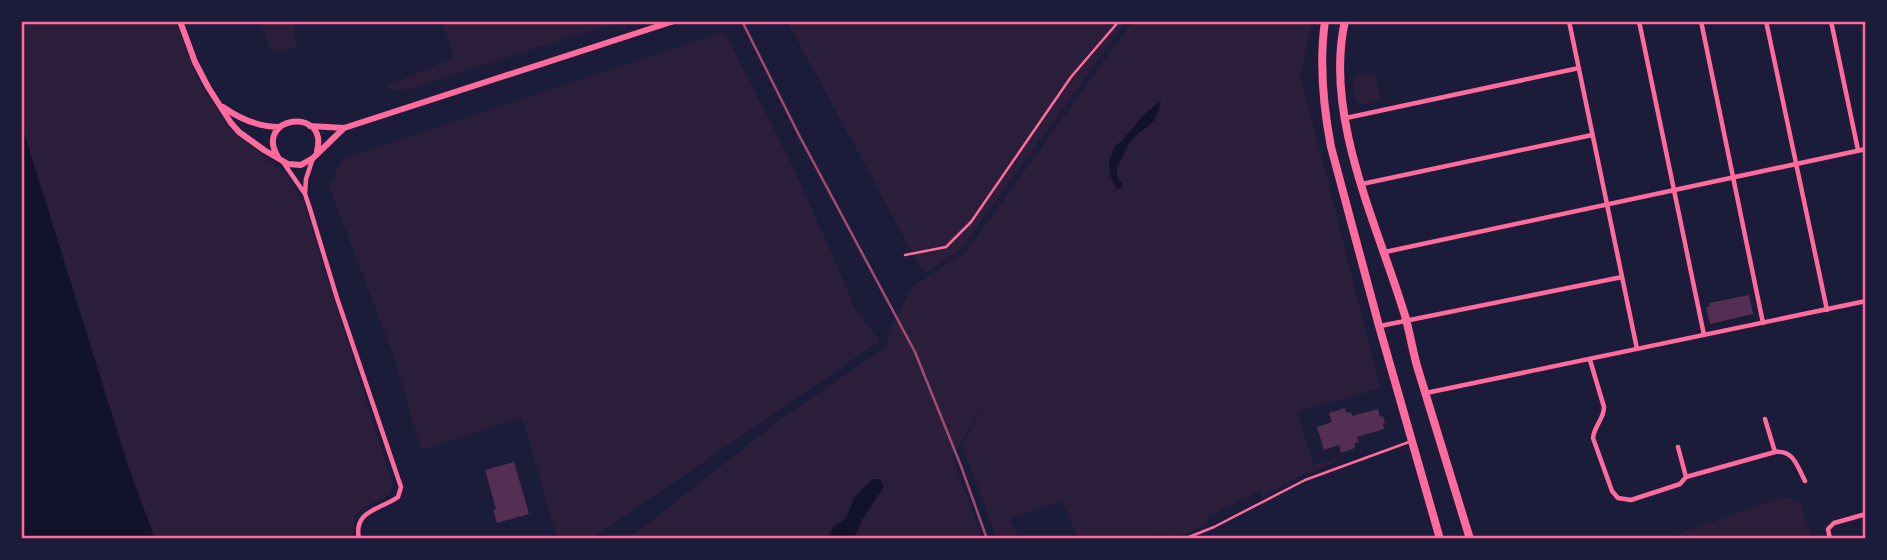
<svg xmlns="http://www.w3.org/2000/svg" width="1887" height="560" font-family="Merriweather,serif">
<rect width="100%" height="100%" fill="#1b1b3a"/>
<!-- green -->
<path fill="#2a1e3b" d="M21 21H175L199 81 230 129 288 176 304 204 392 482C392 498 383 499 370 504 365 507 360 511 356 514L352 539H155L128 466 21 123Z
M260 21H294L296 47 281 53 270 50Z
M442 21H622L411 88 392 91 388 85 454 58Z
M787 21H1126L961 249 924 274Z
M1133 21H1312L1300 76 1324 166 1380 389 1297 411 1314 465 1347 455 1312 473H1305L1263 497 1260 491 1206 518 1208 525 1173 539H1163L1160 533 1144 539H1078L1062 500 1010 519 1019 539H997L962 445 986 402 952 457 983 539H626L648 524 779 420 886 347 889 331 912 287 966 252Z
M725 32 792 165 833 256 855 309 880 341 591 539H557L522 417 421 450 394 357 329 186 342 159Z
M1375 72 1381 102 1358 105 1354 96 1353 77Z
M1783 497 1799 500 1812 539H1664Z"/>
<!-- water -->
<path fill="#12122b" d="M1161 101C1156 128 1147 123 1131 141 1125 148 1125 157 1117 165V178L1123 183 1122 188 1117 189 1110 175 1109 162 1115 146 1122 141 1144 114Z
M21 123 128 466 155 539H21Z
M873 479H880L884 487 862 520 854 539H826L833 527 846 518 855 496Z"/>
<!-- building -->
<path fill="#542f53" d="M1749 295 1753 314 1710 324 1706 307 1710 306 1709 303Z
M1345 408 1346 413 1351 412 1352 416 1378 409 1380 417 1383 416 1385 423 1383 424 1384 429 1357 437 1359 442 1354 444 1355 448 1341 453 1339 445 1324 450 1317 427 1332 422 1329 413Z
M514 462 529 514 497 523 493 510 496 509 485 470Z"/>
<g fill="none" stroke-linecap="round" stroke-linejoin="round">
<!-- service -->
<path stroke="#ff6b9d" stroke-width="2.5" d="M905 255 946 247 971 222 1071 77 1119 21
M1184 539 1214 527 1305 480 1409 442"/>
<!-- minor -->
<path stroke="#ff6b9d" stroke-width="4.5" d="M1388 21H1423
M1569 21 1637 349
M1639 21 1704 335
M1701 21 1763 323
M1766 21 1827 310
M1831 21 1858 150
M1346 118 1579 68
M283 162 305 194 310 209 337 298 401 487 398 497C380 510 353 510 359 539
M1362 184 1592 135
M305 194 306 179 313 158
M1385 252 1866 149
M1380 326 1622 277
M1590 360 1604 407C1604 419 1594 426 1593 438L1612 491 1618 498 1631 500 1680 484 1686 477 1775 452C1794 450 1797 466 1805 481
M1426 393 1866 301
M1765 419 1775 452
M1678 447 1686 477
M1830 539 1828 529 1834 523 1866 514"/>
<!-- tertiary -->
<path stroke="#ff6b9d" stroke-width="6" d="M180 21 195 62 208 87 231 123 239 132 264 150 288 164 301 165 313 158 344 128
M223 107C240 119 259 127 280 127
M310 126 344 128 674 21
M278 157C253 116 329 106 317 151"/>
<!-- trunk -->
<path stroke="#ff6b9d" stroke-width="8" d="M1325 21C1319 63 1323 105 1331 147L1379 326 1440 539
M1345 21C1323 117 1379 228 1406 319 1410 335 1413 351 1417 366 1435 424 1452 481 1470 539"/>
<!-- rail -->
<path stroke="#a44b75" stroke-width="2.5" d="M742 21 800 137 915 352 961 466 987 539"/>
</g>
<!-- border -->
<rect width="1887" height="560" fill="none" stroke="#1b1b3a" stroke-width="46"/>
<rect x="23" y="23" width="1841" height="514" fill="none" stroke="#ff6b9d" stroke-width="2.5"/>
</svg>
